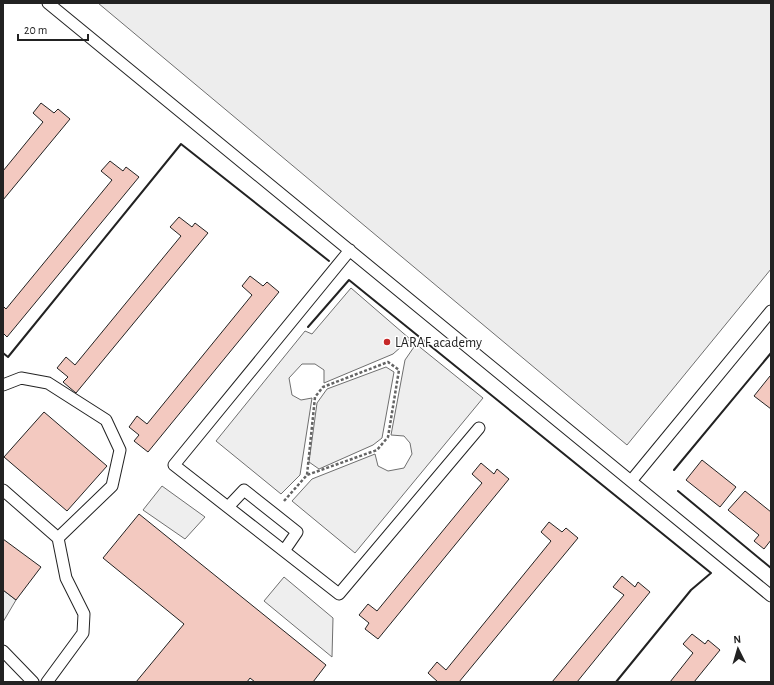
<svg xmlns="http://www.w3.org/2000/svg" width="774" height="685" font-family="'Alegreya Sans',sans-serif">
<rect width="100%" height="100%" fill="#fff"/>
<!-- green -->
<path fill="#eee" stroke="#6f6f6f" d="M351 288 410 339 393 354 324 383V370L315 364H302L289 378 292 395 301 400 312 398 300 475 281 494 216 441 305 331 312 334Z
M416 344 483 398 355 553 292 501 312 479 375 454 378 466 388 471 404 468 412 454 410 443 404 436 391 435 405 360Z
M386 367 394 372 382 438 373 445 319 469 309 462 317 403 327 389Z
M162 486 205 517 185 539 143 510Z
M284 577 333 618 332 657 264 601Z"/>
<!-- parking -->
<path fill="#ededed" stroke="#6f6f6f" d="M98 3H771V269L627 445Z
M3 590 16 600 3 622Z"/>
<!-- building -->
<path fill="#f3c9c0" stroke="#222" d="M41 103 54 113 58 109 70 119 3 200V171L43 122 33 113Z
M110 161 123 171 126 167 139 177 7 337 3 333V306L6 309 112 180 101 171Z
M179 217 192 227 195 223 208 233 76 393 63 382 68 377 57 368 66 357 75 365 181 236 170 227Z
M250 276 263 286 267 282 279 292 148 452 134 441 139 435 129 427 137 416 147 424 252 295 242 286Z
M770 376 771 377V409L754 396Z
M44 412 107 466 67 511 4 457Z
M702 460 736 487 720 507 686 480Z
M481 463 494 474 497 469 509 479 378 639 365 629 369 623 359 615 368 604 377 611 482 483 472 474Z
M745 491 771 512V540L764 549 754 541 759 535 728 510Z
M139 514 326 665 313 682H255L250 678 247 682H136L184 624 103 558Z
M549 522 562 532 566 528 578 538 459 682H438L428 673 437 662 446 670 551 541 541 532Z
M3 539 41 567 16 600 3 590Z
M622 576 635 587 638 582 650 592 577 682H552L624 595 613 587Z
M692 634 705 644 708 640 720 650 694 682H670L693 653 683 644Z"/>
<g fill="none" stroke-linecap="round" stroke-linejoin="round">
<!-- lane casing -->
<g stroke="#222" stroke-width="13">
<path id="lane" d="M48 3 771 596
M350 250 174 465 339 594 479 428
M3 385 21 378 48 383 106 420 120 450 112 486 58 538
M631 481 771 311
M3 490 58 538 66 578 84 614 83 633 47 682
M228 507 244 490 297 532 284 551
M3 651 33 682"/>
</g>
<!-- path -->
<path stroke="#646464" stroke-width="2.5" stroke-dasharray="3 2" stroke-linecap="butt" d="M284 501 307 475 315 397 323 387 388 362 399 370 388 437 377 450 307 475"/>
<!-- lane -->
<use href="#lane" stroke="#fff" stroke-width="11"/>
<!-- wall -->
<path stroke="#222" stroke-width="2" d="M308 327 349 280 711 573 691 590 616 682
M3 353 8 357 181 144 329 261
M674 470 771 353
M678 491 771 568"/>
</g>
<!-- markers -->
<circle fill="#c62828" stroke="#fff" stroke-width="1.5" cx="387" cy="342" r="4"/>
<g text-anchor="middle" stroke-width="3" stroke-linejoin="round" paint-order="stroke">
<!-- poi labels -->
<g font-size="14" fill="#222" stroke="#fff" text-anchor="start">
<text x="395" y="347">LARAF academy</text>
</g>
</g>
<!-- border -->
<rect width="774" height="685" fill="none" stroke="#222222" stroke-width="8"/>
<!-- north arrow -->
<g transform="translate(738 649) rotate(355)" stroke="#ffffff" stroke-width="3" paint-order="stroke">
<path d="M0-3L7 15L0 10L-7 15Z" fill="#222222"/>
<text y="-6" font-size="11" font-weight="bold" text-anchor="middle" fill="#222222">N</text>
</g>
<!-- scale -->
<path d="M18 34v6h70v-6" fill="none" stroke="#222222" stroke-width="2"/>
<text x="24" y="34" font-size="12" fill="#222222" stroke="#ffffff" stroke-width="3" paint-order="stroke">20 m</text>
</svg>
